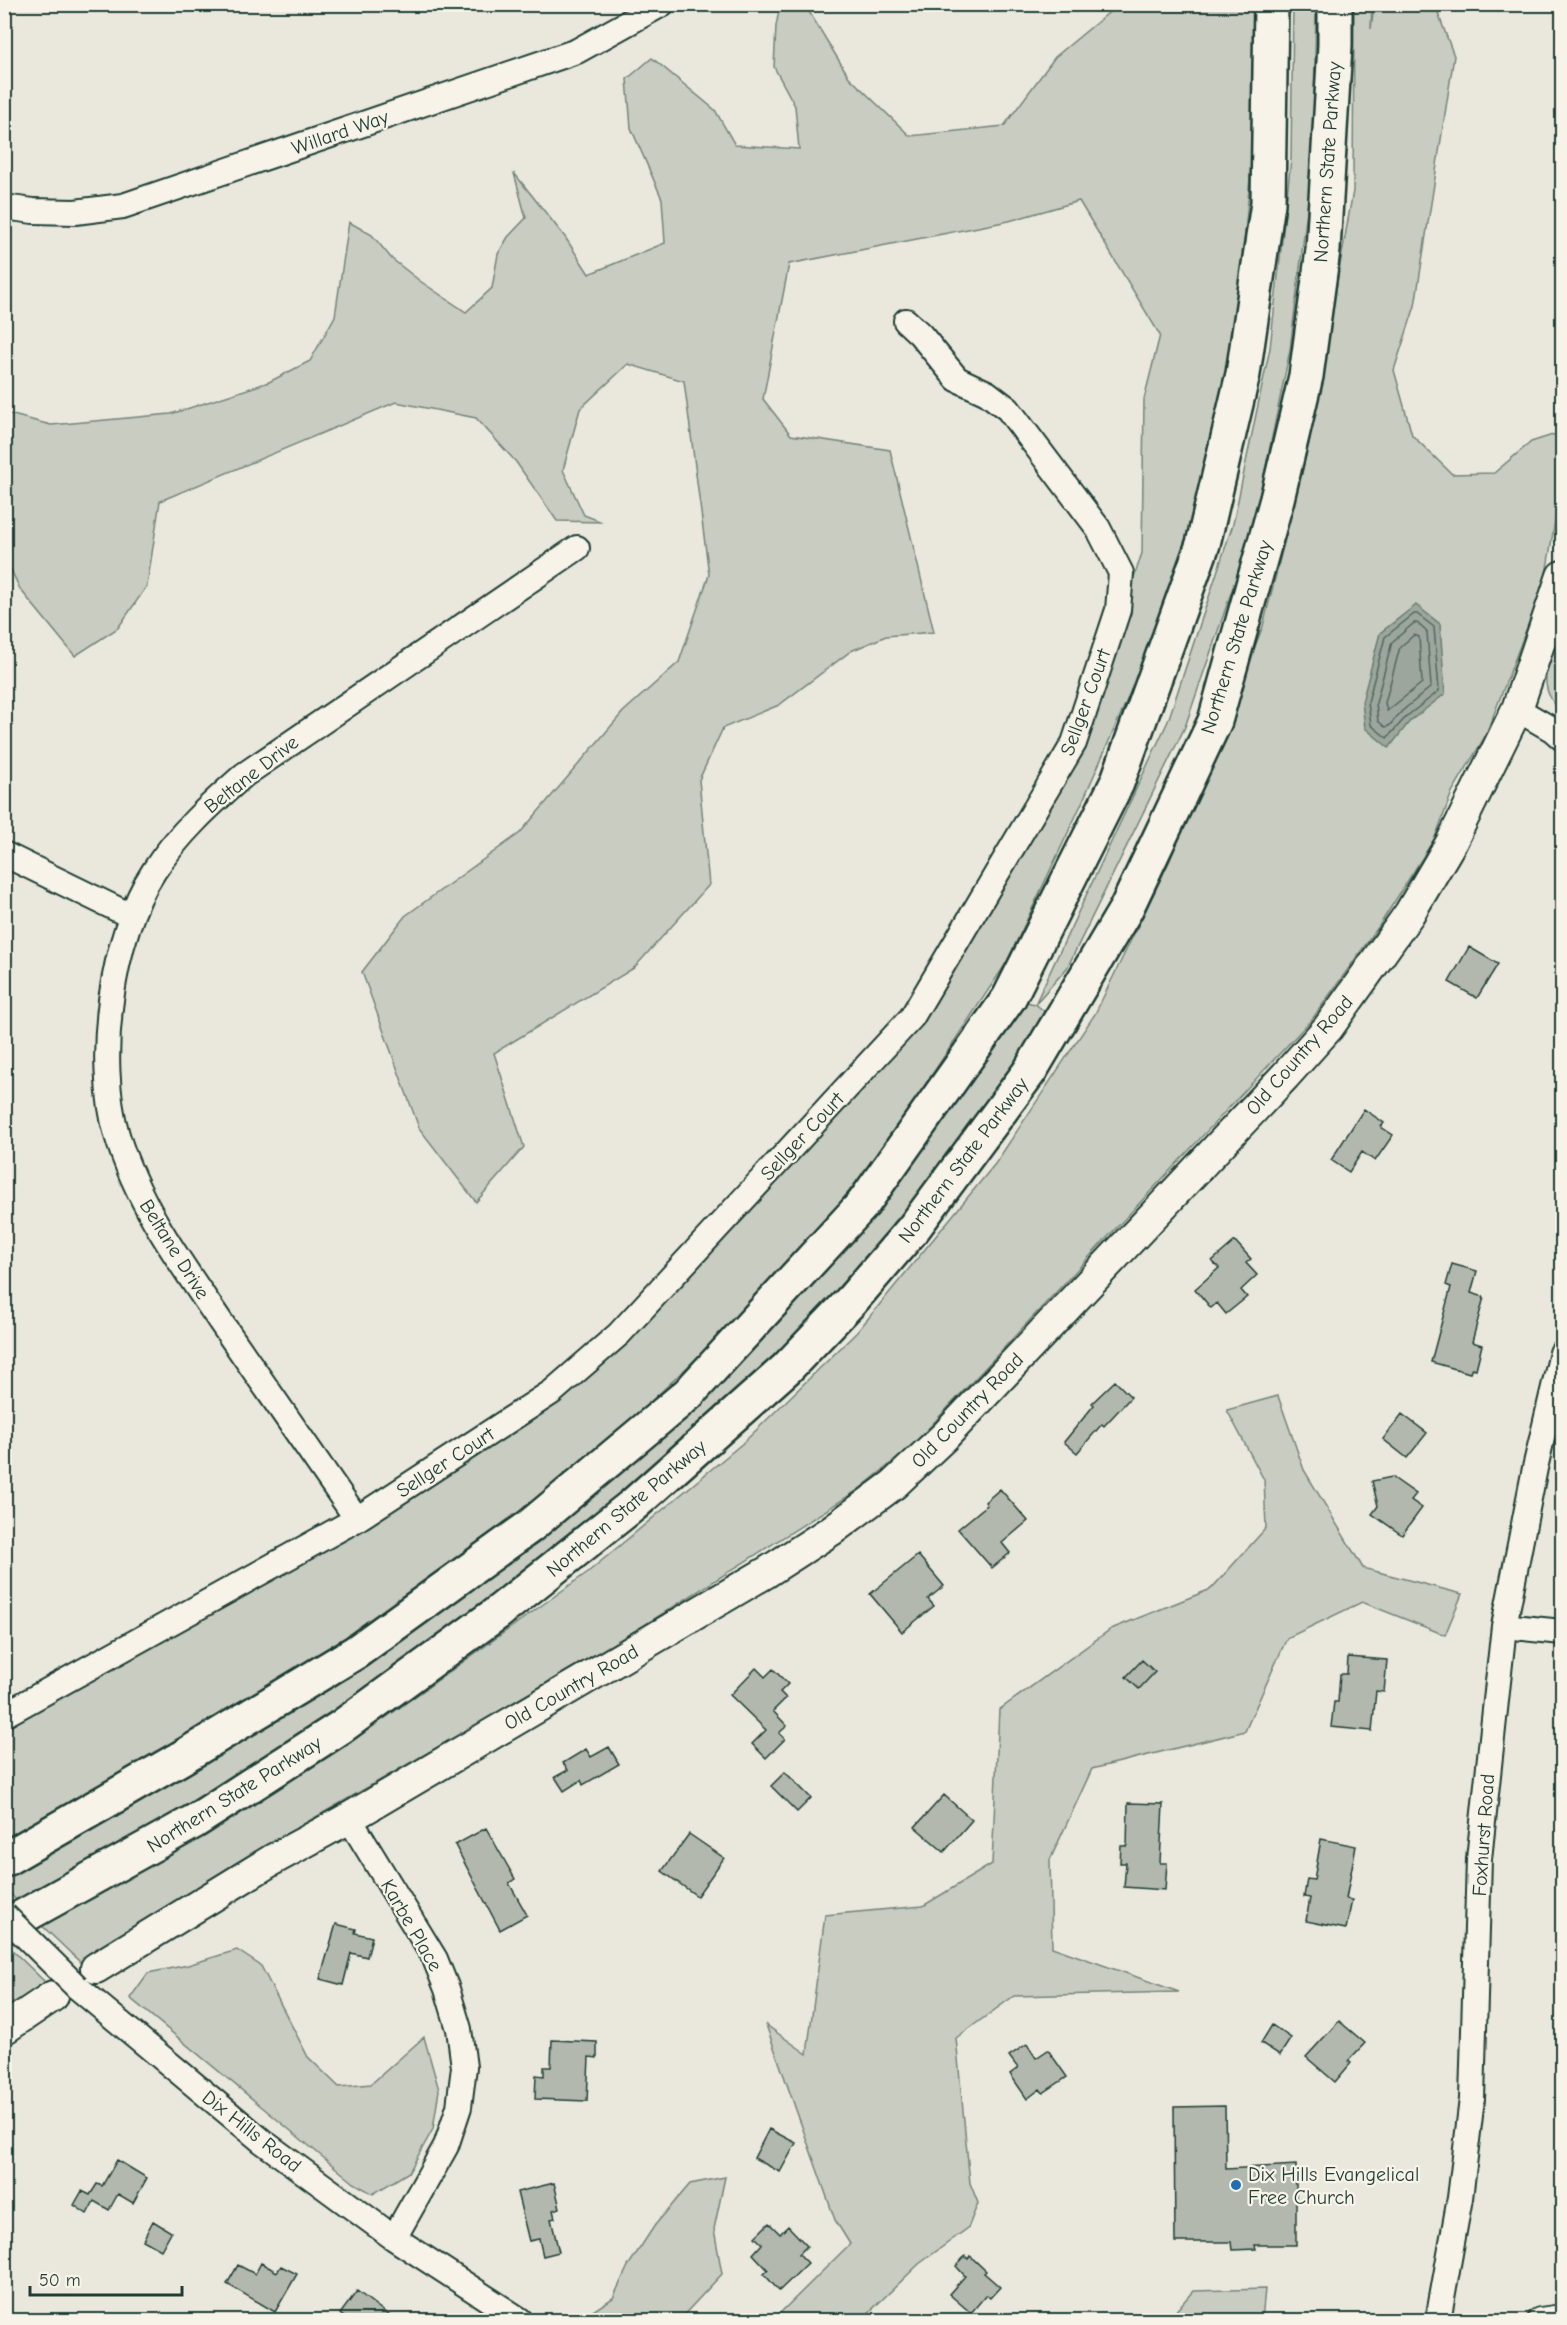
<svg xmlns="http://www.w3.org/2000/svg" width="1567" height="2325" font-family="'Comic Neue',sans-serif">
<rect width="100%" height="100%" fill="#eae8dd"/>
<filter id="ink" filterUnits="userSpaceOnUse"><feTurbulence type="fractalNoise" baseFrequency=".0167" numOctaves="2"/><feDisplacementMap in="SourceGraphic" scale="12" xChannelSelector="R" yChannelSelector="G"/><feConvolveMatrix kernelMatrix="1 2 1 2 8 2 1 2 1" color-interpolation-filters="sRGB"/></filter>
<g filter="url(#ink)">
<!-- green -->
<path fill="#c8ccc1" stroke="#74847a" stroke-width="1.5" d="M780 5H805L849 77 910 136 1004 126 1055 57 1118 5H1254V134L1238 310 1204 476 1162 620 1081 805 1007 962 879 1154 775 1283 615 1436 418 1595 241 1708 5 1841V1728L302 1558 636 1333 889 1059 941 992 1020 860 1060 784 1078 746 1142 553 1144 399 1160 335 1079 201 1009 221 789 264 763 399 791 435 890 450 934 632 886 636 851 651 779 705 723 728 699 780 709 885 634 968 494 1053 524 1147 476 1202 419 1128 362 972 405 916 520 833 623 712 679 662 709 575 684 381 628 364 580 409 563 470 584 515 602 522 557 521 516 462 476 418 396 402 160 501 147 586 118 628 75 656 20 589 5 557V413L51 425 171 414 269 382 310 361 335 316 349 222 372 235 392 259 420 281 466 312 492 288 498 254 508 237 526 218 514 173 565 237 589 274 665 243 662 199 631 128 627 79 652 58 715 110 735 145 799 149 795 106 774 67 776 26Z
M1293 5H1316L1313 161 1290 350 1253 529 1185 727 1067 968 1035 1004 1048 1014 972 1133 799 1333 625 1491 482 1605 292 1742 20 1904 5 1888 4 1870 613 1478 1019 1000 1035 1004 1168 721 1233 524 1270 348 1291 159Z
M1354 5H1372L1371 29 1374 5H1435L1454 56 1415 306 1394 370 1412 435 1452 474 1494 473 1531 442 1562 432V479L1545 580 1486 735 1452 792 1435 838 1379 926 1313 1018 910 1448 858 1490 594 1657 236 1863 80 1962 36 1920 385 1718 588 1572 744 1442 857 1332 995 1164 1095 1014 1170 860 1263 626 1309 443 1353 191Z
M1562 629V712C1532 685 1551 660 1562 629Z
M1278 1396 1304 1470 1363 1568 1462 1594 1445 1635 1362 1602 1287 1638 1245 1731 1092 1769 1050 1860 1052 1947 1179 1992 1014 1996 956 2038 970 2183 978 2203 968 2228 919 2264 861 2320H773L850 2244 835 2220 766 2025 807 2054 825 1915 923 1906 992 1864 999 1710 1111 1629 1211 1589 1266 1528 1264 1480 1227 1410Z
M4 1942 48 1985 4 2017Z
M237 1950 261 1966 308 2057 339 2087 371 2084 424 2037 439 2090 433 2129 409 2172 373 2194 354 2183 130 1998 148 1973 188 1965Z
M725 2177 714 2229 722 2274 679 2320H579L613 2298 628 2266 655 2225 690 2184Z
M1265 2289 1262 2320H1168L1193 2291Z"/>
<!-- water -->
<path fill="#9ca69c" stroke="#6a7c72" stroke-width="1.5" d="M1416 605 1440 624 1445 694 1410 721 1389 748 1365 728 1362 702 1380 633Z"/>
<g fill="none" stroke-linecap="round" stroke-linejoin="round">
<!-- shore -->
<path stroke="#51675e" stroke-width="1.5" d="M1414 614H1417L1434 627 1439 691 1407 716 1387 738 1371 725 1368 702 1385 637Z
M1414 623H1417L1427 632 1431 687 1402 711 1389 726 1385 727 1378 721 1376 703 1392 642Z
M1414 635 1419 637 1422 683 1387 711 1385 703 1400 647Z"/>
</g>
<!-- building -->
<path fill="#b2b8ae" stroke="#1f3d34" stroke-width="1.5" d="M1469 947 1498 964 1477 998 1449 982Z
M1364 1109 1384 1123 1381 1127 1393 1135 1375 1161 1362 1152 1349 1172 1331 1160Z
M1235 1241 1251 1259 1246 1263 1257 1275 1241 1290 1247 1297 1226 1314 1217 1303 1211 1308 1195 1289 1219 1268 1212 1261Z
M1452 1264 1477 1271 1471 1293 1484 1297 1472 1342 1482 1345 1476 1369 1472 1368 1470 1373 1431 1362 1451 1287 1446 1285Z
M1115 1381 1131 1397 1104 1426 1102 1424 1077 1453 1064 1442 1094 1405 1092 1403Z
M1402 1414 1427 1433 1407 1458 1383 1439Z
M1392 1477 1416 1494 1411 1500 1422 1508 1402 1535 1372 1514 1378 1506 1372 1481Z
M1000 1489 1028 1521 1002 1543 1010 1553 992 1568 958 1529 987 1505 985 1502Z
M918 1555 944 1586 928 1599 934 1606 902 1632 870 1594Z
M1348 1657 1387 1660 1384 1692 1376 1691 1372 1731 1331 1727 1334 1702H1338L1340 1674H1347Z
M1142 1660 1155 1672 1139 1689 1126 1677Z
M756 1668 765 1677 773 1669 788 1684 780 1692 786 1698 773 1711 787 1726 779 1733 785 1739 766 1758 752 1744 766 1730 730 1695Z
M609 1747 619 1764 583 1785 581 1780 564 1791 555 1777 568 1770 563 1763 586 1749 591 1757Z
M785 1772 811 1798 797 1812 771 1786Z
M944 1795 972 1820 944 1852 915 1827Z
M1128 1803 1163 1804 1160 1863H1167L1165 1890 1124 1887 1126 1863H1120L1121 1846H1127Z
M486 1828 515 1879 509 1883 527 1915 500 1930 455 1845Z
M689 1834 724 1858 697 1896 662 1871Z
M1321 1839 1356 1846 1346 1899 1352 1900 1346 1929 1306 1921 1310 1898 1304 1897 1307 1879 1314 1880Z
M336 1924 356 1929 355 1933 372 1937 367 1957 351 1953 343 1985 320 1979Z
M1339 2021 1365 2043 1348 2061 1351 2063 1335 2082 1306 2057Z
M1272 2025 1291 2038 1280 2055 1261 2043Z
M552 2040 597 2042V2058L589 2057 587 2101 535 2099 536 2075 544 2076V2067H551Z
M1027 2044 1036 2058 1048 2050 1067 2077 1043 2093 1040 2089 1027 2099 1010 2074 1018 2068 1009 2056Z
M1225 2106 1226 2169 1296 2165V2245H1255L1256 2249 1232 2250 1231 2242H1175L1174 2107Z
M769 2129 796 2143 780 2172 754 2158Z
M117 2160 147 2178 133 2203 118 2194 109 2210 94 2201 87 2214 74 2205 82 2191 90 2195 97 2184 102 2186Z
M554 2183 560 2208 553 2210 555 2218 551 2219 559 2252 543 2256 539 2239 529 2241 517 2192Z
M153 2221 171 2232 161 2250 143 2240Z
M769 2223 780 2234 788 2226 807 2246 799 2254 808 2263 779 2291 764 2274 768 2270 753 2254 762 2244 755 2237Z
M965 2256 968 2259 970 2256 986 2271 984 2273 1000 2287 990 2298 986 2295 971 2313 949 2294 965 2276 956 2266Z
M261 2263 277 2272 281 2266 297 2274 275 2312 227 2284 238 2265 255 2274Z
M357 2291 395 2320H348L340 2314Z"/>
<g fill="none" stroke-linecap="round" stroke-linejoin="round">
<!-- minor casing -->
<g stroke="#1f3d34" stroke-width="28">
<path id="minor" d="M4 207 33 211 75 212 123 206 577 51 662 4
M1517 709 1553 730 1562 738
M4 854 131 916
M357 1519C311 1453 265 1387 220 1321 180 1262 137 1203 117 1135 95 1060 111 936 154 871 178 834 211 804 244 775L577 548
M1504 1626 1562 1632
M4 1715 357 1519 552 1392 619 1334 912 1017 1074 743 1118 610 1121 573 1098 528 1008 409 987 393 957 379 920 334 906 321
M349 1818 435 1959 447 1989 459 2029 464 2067 459 2107 446 2146 394 2238
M77 1987 262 2141 394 2238 520 2320
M1438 2320 1460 2198 1472 2099 1479 1859 1504 1626 1535 1468 1562 1353
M1540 2320 1562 2317"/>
</g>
<!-- major casing -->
<g stroke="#1f3d34" stroke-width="34">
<path id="major" d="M96 1968 272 1860 349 1818 767 1572 832 1530 894 1484 944 1437 1285 1076 1328 1028 1363 979 1409 914 1452 841 1517 709 1562 576
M4 2029 53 1996"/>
</g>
<!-- highway casing -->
<g stroke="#1f3d34" stroke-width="38">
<path id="highway" d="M4 1860 181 1758 356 1652 529 1527 688 1394 863 1204 1009 998 1117 783 1203 544 1243 374 1268 203 1271 4
M4 1927 195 1821 341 1727 496 1614 633 1505 787 1368 852 1300 913 1229 1030 1071 1126 909 1215 721 1277 499 1306 376 1323 250 1335 45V4"/>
</g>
<!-- minor -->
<use href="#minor" stroke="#f7f3e8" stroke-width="24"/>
<!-- major -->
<use href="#major" stroke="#f7f3e8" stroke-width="30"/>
<!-- highway -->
<use href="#highway" stroke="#f7f3e8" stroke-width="33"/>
<!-- minor-bridge casing -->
<g stroke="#1f3d34" stroke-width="28" stroke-linecap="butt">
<path id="minor-bridge" d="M4 1915 77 1987"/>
</g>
<!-- minor-bridge -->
<use href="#minor-bridge" stroke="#f7f3e8" stroke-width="24"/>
</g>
</g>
<!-- markers -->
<circle fill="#1f6fb2" stroke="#f7f3e8" stroke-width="2" cx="1236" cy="2185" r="6"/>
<g text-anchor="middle" stroke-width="4.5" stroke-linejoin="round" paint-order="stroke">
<!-- street labels -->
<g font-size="20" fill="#1f3d34" stroke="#f7f3e8">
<text transform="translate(340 132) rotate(-19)" y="7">Willard Way</text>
<text transform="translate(1327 162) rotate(-86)" y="7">Northern State Parkway</text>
<text transform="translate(1236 637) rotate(-73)" y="7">Northern State Parkway</text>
<text transform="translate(1085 702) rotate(-70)" y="7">Sellger Court</text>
<text transform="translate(251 774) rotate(-38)" y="7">Beltane Drive</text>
<text transform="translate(1299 1055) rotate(-49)" y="7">Old Country Road</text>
<text transform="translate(802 1136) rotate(-47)" y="7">Sellger Court</text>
<text transform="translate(963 1160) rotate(-53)" y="7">Northern State Parkway</text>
<text transform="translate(175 1249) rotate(58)" y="7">Beltane Drive</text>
<text transform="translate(967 1410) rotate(-46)" y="7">Old Country Road</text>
<text transform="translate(445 1462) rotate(-33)" y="7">Sellger Court</text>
<text transform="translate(626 1508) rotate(-40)" y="7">Northern State Parkway</text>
<text transform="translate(571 1687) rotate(-30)" y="7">Old Country Road</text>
<text transform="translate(234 1794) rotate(-32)" y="7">Northern State Parkway</text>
<text transform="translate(1483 1835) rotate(-86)" y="7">Foxhurst Road</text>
<text transform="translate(412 1925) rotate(60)" y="7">Karbe Place</text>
<text transform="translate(252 2131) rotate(38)" y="7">Dix Hills Road</text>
</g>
<!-- poi labels -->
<g font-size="20" fill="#1f3d34" stroke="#f7f3e8" text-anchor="start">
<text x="1248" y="2181">Dix Hills Evangelical<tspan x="1248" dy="23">Free Church</tspan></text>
</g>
</g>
<!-- margin -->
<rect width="1567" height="2325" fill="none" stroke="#f7f3e8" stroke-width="24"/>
<rect x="12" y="12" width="1543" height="2301" fill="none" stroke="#1f3d34" stroke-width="2" filter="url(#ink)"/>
<!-- scale -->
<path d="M30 2286v9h152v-9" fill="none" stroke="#1f3d34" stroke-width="3"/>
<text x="39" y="2286" font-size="18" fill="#1f3d34" stroke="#f7f3e8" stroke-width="4.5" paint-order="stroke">50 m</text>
</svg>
